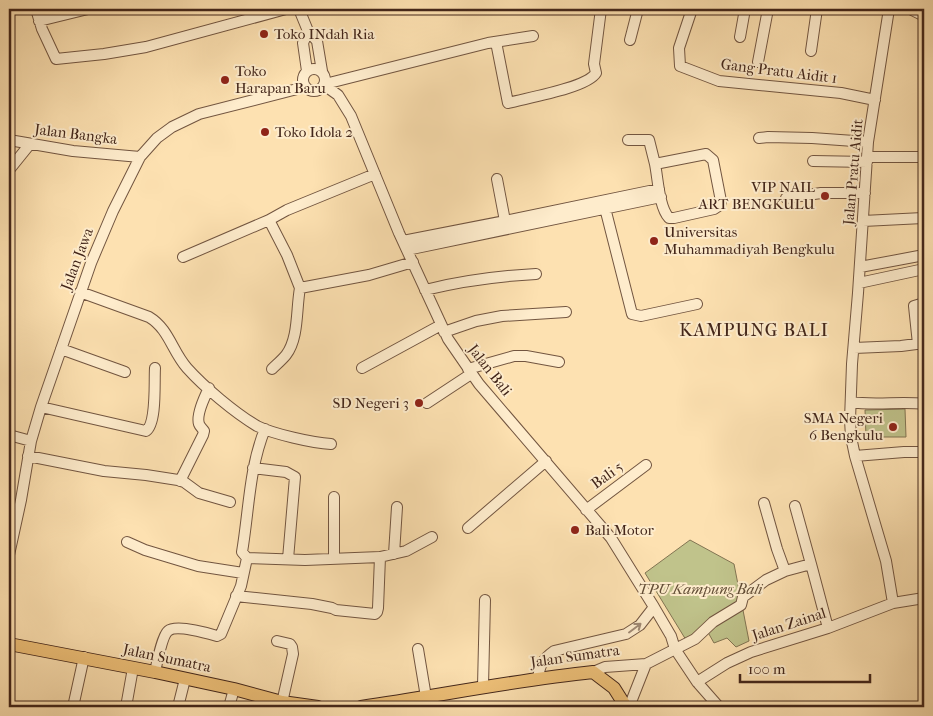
<svg xmlns="http://www.w3.org/2000/svg" width="933" height="716" font-family="'IM FELL French Canon',serif">
<rect width="100%" height="100%" fill="#fde1b1"/>
<filter id="stains"><feTurbulence type="fractalNoise" baseFrequency=".004" numOctaves="4"/><feColorMatrix values="0 0 0 0 .2 0 0 0 0 .09 0 0 0 0 .02 0 0 0 .5 -.17"/></filter>
<radialGradient id="worn" r=".72"><stop offset=".6" stop-color="#630" stop-opacity="0"/><stop offset="1" stop-color="#630" stop-opacity=".3"/></radialGradient>
<!-- green -->
<path fill="#c0c38b" stroke="#827452" d="M905 409 906 437H866L865 410Z
M690 540 734 564 749 641 736 647 727 638 714 643 705 627 686 640 645 573Z"/>
<g fill="none" stroke-linecap="round" stroke-linejoin="round">
<!-- minor casing -->
<g stroke="#725540" stroke-width="12">
<path id="minor" d="M36 9 42 29 56 59 104 54 146 47 286 9
M299 9 308 31 317 41 322 71
M692 9 679 48 680 66 719 81 841 93 875 100
M889 9 868 142 858 293 852 364 850 420 851 437 855 456 886 561 893 603
M910 9 924 16
M39 21 88 9
M740 37 745 9
M630 40 638 9
M496 42 508 103C526 98 587 88 596 73L594 64 601 9
M811 51 817 9
M758 62 768 9
M303 80a11 11 0 1 1 22 0a11 11 0 1 1-22 0Z
M307 71 303 43 308 31
M325 84 488 43 533 36
M324 85 338 95 351 116 399 233 448 339 479 384 611 538 654 607 671 636 675 649 697 682 719 707
M759 138 768 137 812 138 868 142
M9 140 73 151 140 157
M628 140H649L655 164
M706 154 713 160 721 201 720 205 714 209 674 218H669C659 207 658 179 655 164Z
M868 157H924
M813 161 867 162
M9 170 30 144
M497 179 505 221
M786 198 821 193H865
M604 204 632 314 641 316 697 304
M269 220 287 255 300 288 369 275 413 262
M863 221 923 218
M403 241 515 219 659 189
M407 250 661 197
M183 257 269 220 287 210 375 174
M860 267 924 255
M859 283 924 269
M425 290C461 281 499 276 536 274
M80 292 149 317C169 329 172 351 187 368 204 387 235 413 257 426 273 434 313 443 331 444
M444 332 476 321 502 316 566 312
M918 344 914 306 924 303
M854 348 901 346 924 343
M61 349 125 372
M362 368 441 325
M272 369C276 365 282 360 286 355 299 338 296 309 300 288
M468 369 514 356H526L559 362
M851 402C875 406 900 401 924 404
M427 403 471 374
M41 407 146 431C157 423 154 382 155 368
M9 435 31 441
M28 456 104 471 146 475 178 480 184 482 199 493 230 502
M855 456 904 452H924
M253 468 286 472 295 477 288 559
M180 481 203 435 204 431C203 429 200 427 199 424 196 415 205 396 209 388
M586 510 646 465
M468 528 546 461
M127 542 145 550 198 566 243 573
M394 554 397 507
M9 555 21 500 31 441 41 407 91 263 113 211 140 157 157 138 172 127 199 114 305 87
M247 558 242 552C249 511 249 468 265 429
M334 559V497
M811 564 828 628
M785 571 811 564 795 506
M236 596 312 604 332 608 336 610 375 614 377 612 378 608 380 557
M277 641 290 644 292 647 293 654 281 707
M418 649 426 697
M155 672C157 663 162 636 168 631 176 624 207 633 217 636L221 634 241 586 247 558 305 560 380 557 406 551 432 537
M593 672 605 667 646 664 695 639 713 622 741 605 743 597 766 580 785 571 777 549 764 503
M538 678C540 664 543 659 554 651L626 634 640 625 654 607
M697 682 727 663 751 652 828 628 893 603 924 598
M483 686 485 600
M9 706 11 707
M73 707 84 657
M126 707 133 668
M178 707 185 679
M229 707 234 689
M629 707 646 664"/>
</g>
<!-- major casing -->
<g stroke="#43261a" stroke-width="14">
<path id="major" d="M9 644 155 672 234 689 282 702 318 707
M361 707C438 696 515 680 593 672L614 688 626 707"/>
</g>
<!-- minor -->
<use href="#minor" stroke="#feeccc" stroke-width="10"/>
<!-- major -->
<use href="#major" stroke="#eec078" stroke-width="12"/>
</g>
<!-- one-way arrows -->
<defs><path id="oneway-shaft" d="M-6 0H5M1.5-3L5.5 0L1.5 3" fill="none" stroke-width="1.6" stroke-linecap="round" stroke-linejoin="round" transform="scale(1.25)"/></defs>
<use stroke="#a08973" href="#oneway-shaft" transform="translate(635 628) rotate(-37)"/>
<!-- markers -->
<g fill="#8f2418" stroke="#feeccc" stroke-width="2">
<circle cx="264" cy="34" r="5"/>
<circle cx="225" cy="80" r="5"/>
<circle cx="265" cy="132" r="5"/>
<circle cx="825" cy="196" r="5"/>
<circle cx="654" cy="241" r="5"/>
<circle cx="419" cy="403" r="5"/>
<circle cx="893" cy="427" r="5"/>
<circle cx="575" cy="530" r="5"/>
</g>
<g text-anchor="middle" stroke-width="4" stroke-linejoin="round" paint-order="stroke">
<!-- poi labels -->
<g font-size="15" fill="#43261a" stroke="#feeccc" text-anchor="start">
<text x="274" y="39">Toko INdah Ria</text>
<text x="235" y="76">Toko<tspan x="235" dy="17">Harapan Baru</tspan></text>
<text x="275" y="137">Toko Idola 2</text>
<text x="815" y="192" text-anchor="end">VIP NAIL<tspan x="815" dy="17">ART BENGKULU</tspan></text>
<text x="664" y="237">Universitas<tspan x="664" dy="17">Muhammadiyah Bengkulu</tspan></text>
<text x="409" y="408" text-anchor="end">SD Negeri 3</text>
<text x="883" y="423" text-anchor="end">SMA Negeri<tspan x="883" dy="17">6 Bengkulu</tspan></text>
<text x="585" y="535">Bali Motor</text>
</g>
<!-- street labels -->
<g font-size="15" fill="#43261a" stroke="#feeccc">
<text transform="translate(779 71) rotate(7)" y="5">Gang Pratu Aidit 1</text>
<text transform="translate(76 134) rotate(7)" y="5">Jalan Bangka</text>
<text transform="translate(853 172) rotate(-85)" y="5">Jalan Pratu Aidit</text>
<text transform="translate(77 259) rotate(-69)" y="5">Jalan Jawa</text>
<text transform="translate(490 370) rotate(52)" y="5">Jalan Bali</text>
<text transform="translate(607 475) rotate(-36)" y="5">Bali 5</text>
<text transform="translate(789 624) rotate(-18)" y="5">Jalan Zainal</text>
<text transform="translate(575 656) rotate(-8)" y="5">Jalan Sumatra</text>
<text transform="translate(167 658) rotate(12)" y="5">Jalan Sumatra</text>
</g>
<!-- park labels -->
<g font-size="15" font-style="italic" fill="#624d36" stroke="#feeccc">
<text x="700" y="594">TPU Kampung Bali</text>
</g>
<!-- quarter labels -->
<g font-size="18" letter-spacing="1" fill="#43261a" stroke="#feeccc">
<text x="754" y="336">KAMPUNG BALI</text>
</g>
</g>
<!-- margin -->
<rect width="933" height="716" fill="none" stroke="#fde1b1" stroke-width="30"/>
<rect x="10" y="10" width="913" height="696" fill="none" stroke="#43261a" stroke-width="2.5"/>
<rect x="15" y="15" width="903" height="686" fill="none" stroke="#43261a"/>
<!-- scale -->
<path d="M740 674v8h130v-8" fill="none" stroke="#43261a" stroke-width="2.5"/>
<text x="748" y="674" font-size="15" fill="#43261a" stroke="#feeccc" stroke-width="4" paint-order="stroke">100 m</text>
<rect width="100%" height="100%" filter="url(#stains)"/>
<rect width="100%" height="100%" fill="url(#worn)"/>
</svg>
